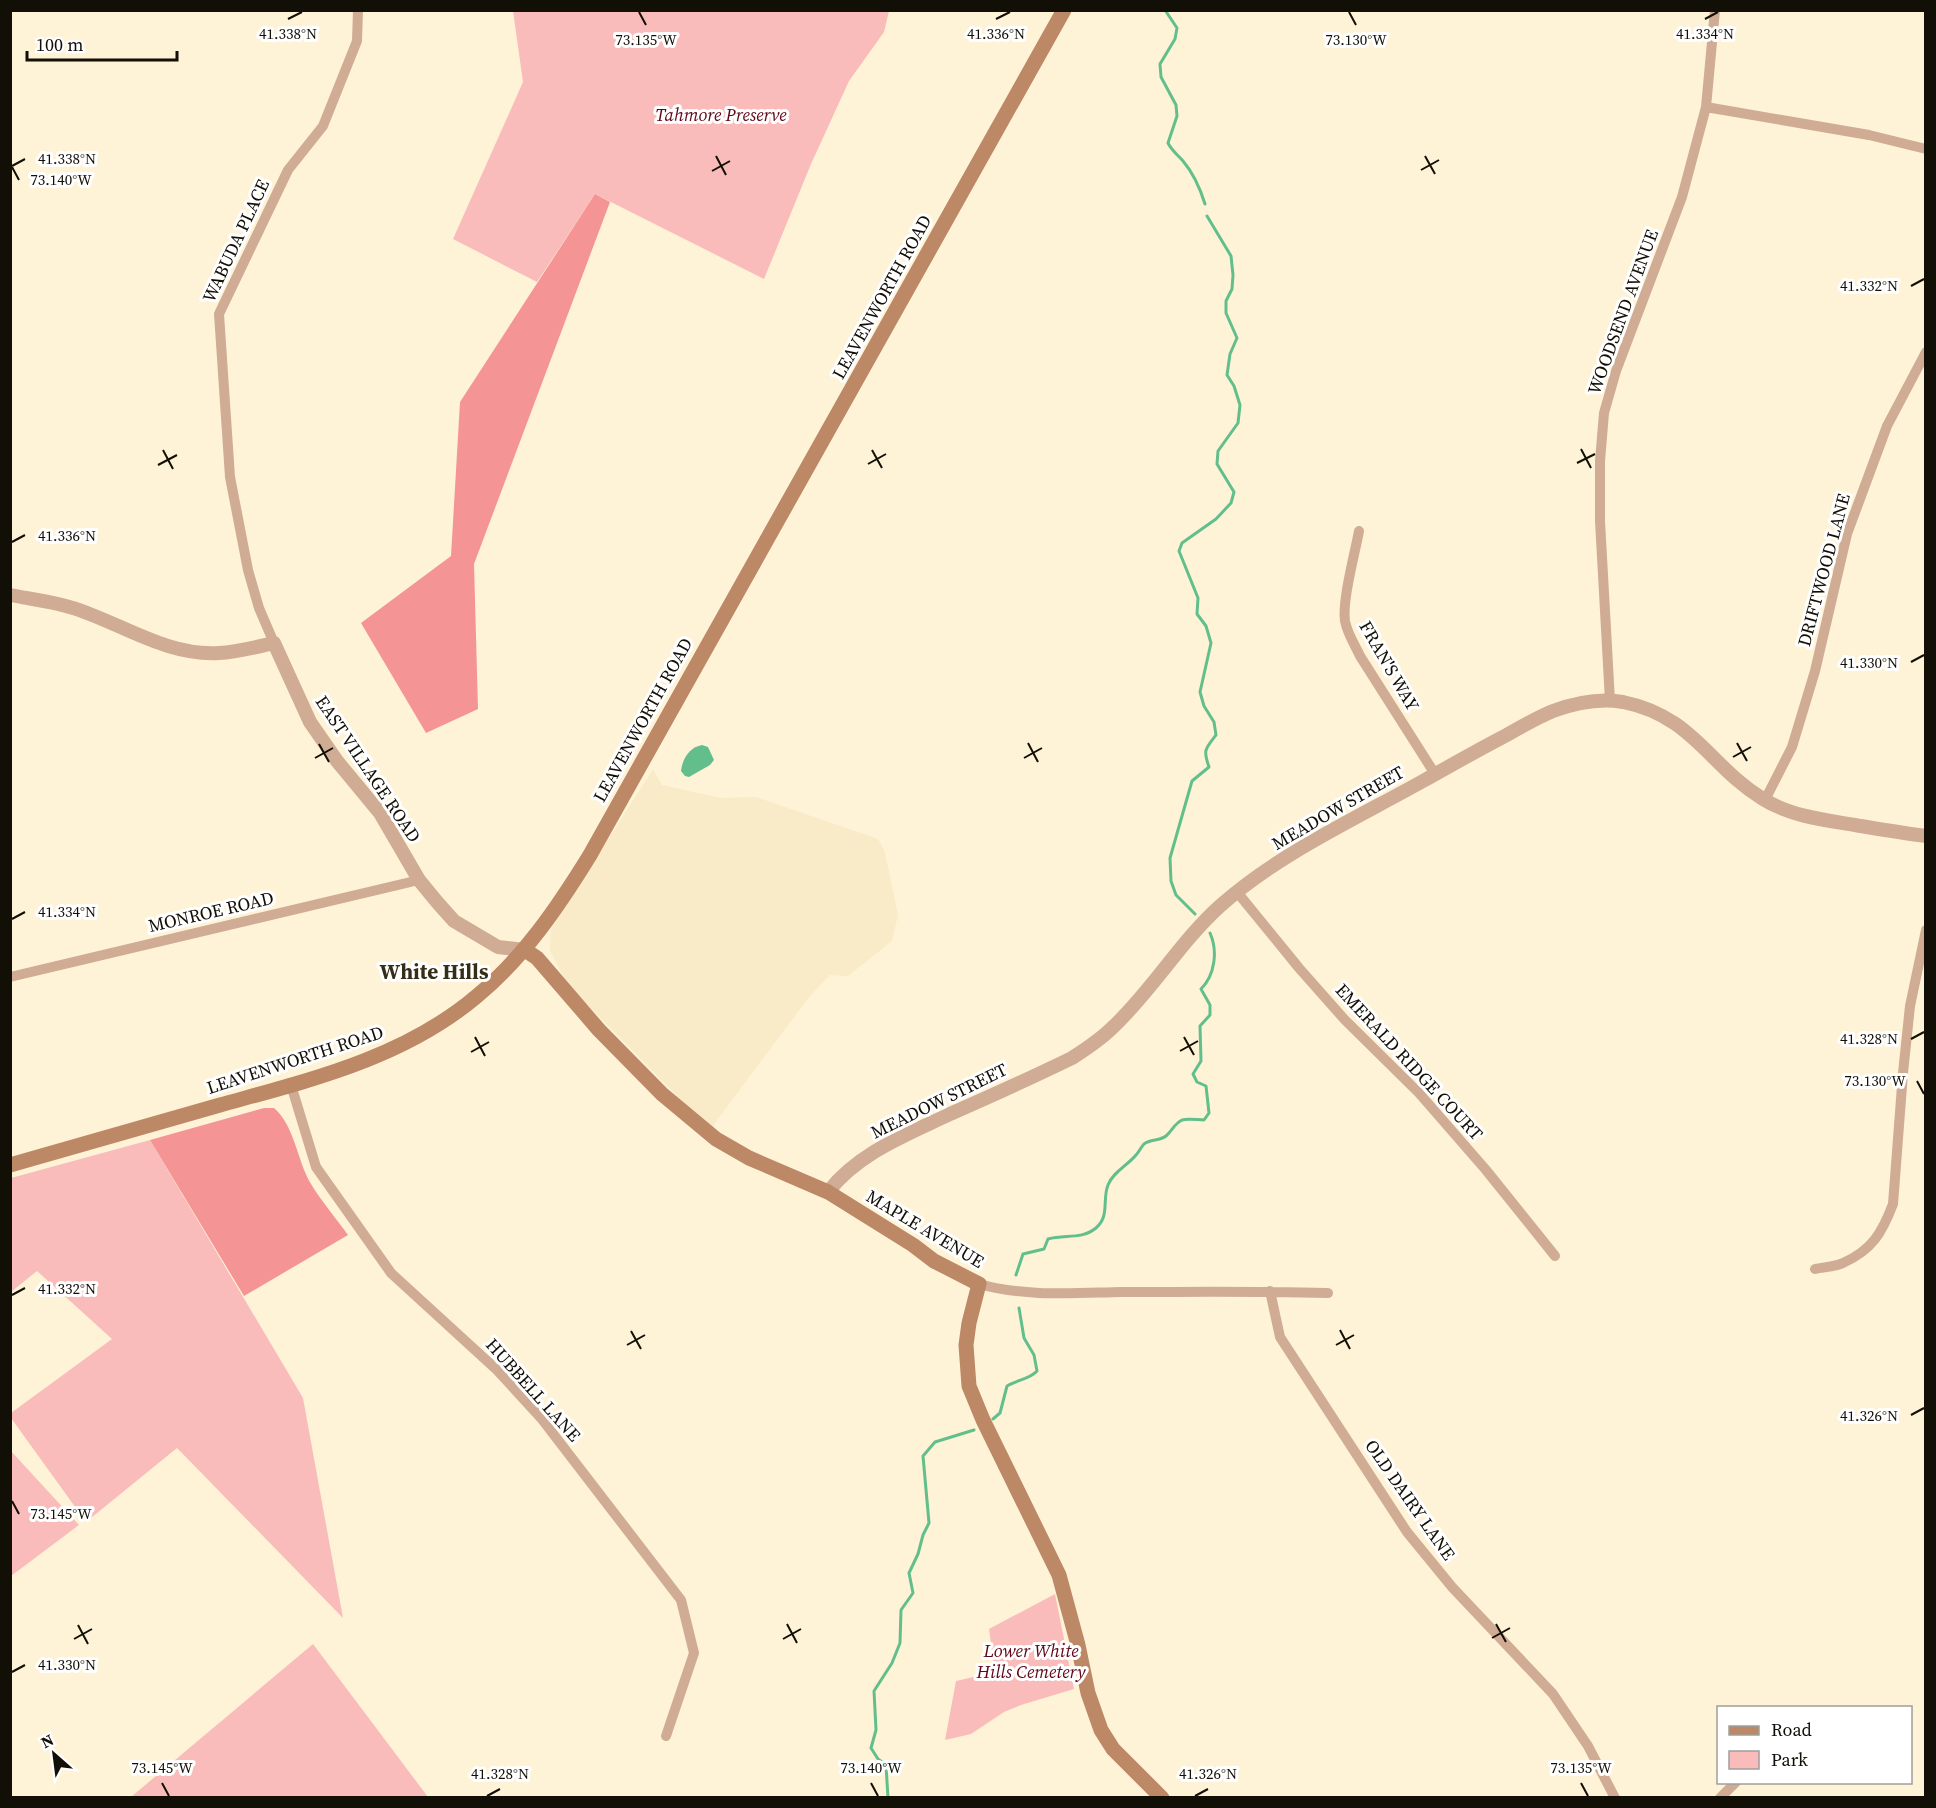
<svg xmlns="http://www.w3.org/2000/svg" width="1936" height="1808" font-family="'Source Serif 4',serif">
<rect width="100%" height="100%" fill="#fef3d7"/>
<!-- built -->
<path fill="#f9ebc7" d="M653 769 662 785 721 798 756 797 878 839 885 852 898 915 892 941 848 976 830 975 809 997 712 1127 687 1106 568 985 550 951 551 929Z"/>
<!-- green -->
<path fill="#f9bcbb" d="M513 11H889L884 32 849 81 811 164 764 279 595 194 537 282 453 239 523 82Z
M150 1140 303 1398 343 1618 177 1448 86 1522 11 1418V1413L112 1339 37 1271 11 1292V1178Z
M11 1451 79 1525 11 1576H10Z
M1055 1594 1074 1689 1021 1705 1004 1712 971 1734 945 1740 956 1681 995 1672 989 1629Z
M313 1644 428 1797H131Z"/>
<!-- forest -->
<path fill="#f59494" d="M595 194 610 202 474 564 478 709 426 733 361 623 451 556 460 402Z
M264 1108H274C295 1126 297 1161 311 1184 322 1202 336 1218 348 1235L244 1296 150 1140Z"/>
<!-- water -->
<path fill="#62bf8c" d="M702 745 708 747 714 760 710 765 689 777 685 776 681 771C682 759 690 747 702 745Z"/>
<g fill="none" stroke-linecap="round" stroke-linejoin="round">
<!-- stream -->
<path stroke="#62bf8c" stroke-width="3" d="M1165 10 1177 28 1175 39 1160 64 1161 77 1176 105 1177 116 1168 143C1172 151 1178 155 1183 161 1194 174 1200 188 1205 204
M1195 914 1176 895 1171 881 1170 858 1192 781 1209 767C1203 750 1205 749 1216 735L1214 722 1204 706 1200 692 1211 643 1206 626 1197 614 1198 598 1179 551 1182 543 1216 519 1231 503 1234 492 1217 464 1218 451 1238 423 1240 405 1234 386 1227 375 1230 354 1237 338 1226 313V301L1232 289 1233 275 1231 256 1207 216
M1016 1275 1023 1254 1044 1249 1048 1239C1065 1234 1081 1240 1096 1228 1110 1216 1102 1200 1108 1185 1113 1172 1128 1165 1136 1155 1139 1152 1141 1147 1144 1144 1150 1139 1160 1141 1166 1136 1172 1131 1174 1124 1182 1120 1188 1118 1198 1120 1204 1120L1209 1113 1206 1086 1197 1082 1193 1074 1201 1061 1200 1026 1210 1015V1005L1201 989C1215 975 1218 951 1210 933
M993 1419 1000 1413 1007 1386C1017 1380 1030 1379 1037 1371L1034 1355 1024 1338 1019 1308
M888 1798 886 1765 878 1759 871 1748 876 1730 874 1691 892 1663 900 1643 901 1610 913 1593 909 1573 918 1554 923 1535 929 1523 923 1456 935 1442 974 1430"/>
<!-- minor -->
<path stroke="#d0ac95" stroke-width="10" d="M1706 107 1869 135 1926 149
M1359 531C1355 553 1342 600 1345 621 1347 633 1355 645 1360 656L1435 774
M274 643 259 608 248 570 230 477 219 314 288 170 323 126 357 41 358 10
M1610 701 1600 521V461L1604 413 1616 371 1682 197 1706 107 1715 10
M1765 800 1792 747 1815 671 1847 534 1887 426 1926 352
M1237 892 1299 968 1345 1020 1419 1093 1486 1170 1555 1256
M10 977 419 880
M291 1085 316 1167 391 1273 497 1370 541 1418 681 1600 694 1653 666 1736
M1815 1269C1823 1267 1835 1267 1843 1263 1872 1250 1882 1233 1893 1204L1903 1073 1910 1006 1926 930
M979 1284C1025 1297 1074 1293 1121 1292 1190 1292 1259 1291 1328 1293
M1270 1291 1280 1337 1407 1532 1452 1587 1553 1694 1588 1746 1615 1798
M1720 1798 1736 1782"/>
<!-- tertiary -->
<path stroke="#d0ac95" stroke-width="14" d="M10 595C36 600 63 603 87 613 130 629 171 656 219 653 237 652 256 647 274 643L310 722 337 761 380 813 419 880 437 902 454 921 498 947 525 950
M828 1192C858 1153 906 1135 950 1114 991 1096 1031 1078 1072 1058 1086 1049 1100 1040 1112 1028 1152 991 1179 943 1220 906 1278 854 1355 819 1423 781 1450 766 1476 751 1503 737 1519 728 1536 718 1553 711 1575 703 1600 698 1623 702 1693 716 1709 766 1763 799 1790 816 1824 820 1855 825 1879 829 1902 833 1926 836"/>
<!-- secondary -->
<path stroke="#bc8866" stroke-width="15" d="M525 950 537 958 599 1030 662 1094 716 1139 749 1158 828 1192 913 1245 934 1261 979 1284 969 1323 966 1345 969 1386 983 1420 1059 1575 1078 1645 1088 1693 1101 1730 1113 1749 1162 1798
M10 1165C80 1145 150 1125 220 1105 310 1080 404 1058 477 996 524 957 558 907 590 855L1064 10"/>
</g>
<!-- ticks -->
<path fill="none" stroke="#120f06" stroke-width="2" d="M639 12 646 25M1349 12 1356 25M288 19 302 12M996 19 1010 12M1705 19 1718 12M716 156 726 175M1425 156 1435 174M12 166 25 159M12 167 19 180M1421 170 1439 160M712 171 730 161M1911 286 1924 279M1581 449 1591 468M163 450 173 469M872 450 882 468M1577 463 1595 454M868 464 886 454M158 465 177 455M12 542 25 535M1911 662 1924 655M1028 743 1038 762M1737 743 1747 761M319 744 329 762M1733 757 1751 747M315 758 333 748M1024 758 1042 748M12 919 25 912M475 1037 485 1056M1184 1037 1194 1055M1911 1039 1924 1032M1180 1051 1198 1041M471 1052 489 1042M1917 1081 1924 1094M12 1295 25 1288M1340 1330 1350 1349M631 1331 641 1349M627 1345 645 1335M1336 1345 1354 1335M1911 1415 1924 1408M12 1501 19 1514M787 1624 797 1643M1496 1624 1506 1642M78 1625 88 1644M1492 1638 1510 1628M74 1639 92 1629M783 1639 801 1629M12 1672 25 1665M162 1783 169 1796M871 1783 878 1796M1581 1783 1588 1796M487 1796 500 1789M1195 1796 1208 1789"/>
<g text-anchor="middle" stroke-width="6" stroke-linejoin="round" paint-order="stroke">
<!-- park labels -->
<g font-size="18" font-style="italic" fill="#5f0716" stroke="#fff">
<text x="721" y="121">Tahmore Preserve</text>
<text x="1031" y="1657">Lower White<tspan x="1031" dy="21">Hills Cemetery</tspan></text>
</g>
<!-- street labels -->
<g font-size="18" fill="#120f06" stroke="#fff">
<text transform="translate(236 241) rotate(-65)" y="6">WABUDA PLACE</text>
<text transform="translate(882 297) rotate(-61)" y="6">LEAVENWORTH ROAD</text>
<text transform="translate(1623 312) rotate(-70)" y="6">WOODSEND AVENUE</text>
<text transform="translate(1824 570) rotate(-75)" y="6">DRIFTWOOD LANE</text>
<text transform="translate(1389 666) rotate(60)" y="6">FRAN'S WAY</text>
<text transform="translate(643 720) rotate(-61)" y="6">LEAVENWORTH ROAD</text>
<text transform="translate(368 769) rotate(56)" y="6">EAST VILLAGE ROAD</text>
<text transform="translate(1338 808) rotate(-30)" y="6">MEADOW STREET</text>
<text transform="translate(211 912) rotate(-13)" y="6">MONROE ROAD</text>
<text transform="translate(295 1060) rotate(-18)" y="6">LEAVENWORTH ROAD</text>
<text transform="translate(1409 1062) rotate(47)" y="6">EMERALD RIDGE COURT</text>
<text transform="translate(939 1101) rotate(-26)" y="6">MEADOW STREET</text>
<text transform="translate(925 1229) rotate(31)" y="6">MAPLE AVENUE</text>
<text transform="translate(533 1390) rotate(48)" y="6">HUBBELL LANE</text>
<text transform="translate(1410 1500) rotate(55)" y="6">OLD DAIRY LANE</text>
</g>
<!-- quarter labels -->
<g font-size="21" font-weight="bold" fill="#362d17" stroke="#fff">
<text x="434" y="979">White Hills</text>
</g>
</g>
<g font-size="15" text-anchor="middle" fill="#120f06" stroke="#fff" stroke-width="6" stroke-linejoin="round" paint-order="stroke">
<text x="288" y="39">41.338°N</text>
<text x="996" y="39">41.336°N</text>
<text x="1705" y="39">41.334°N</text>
<text x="646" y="45">73.135°W</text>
<text x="1356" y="45">73.130°W</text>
<text x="67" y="164">41.338°N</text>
<text x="61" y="185">73.140°W</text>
<text x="1869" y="291">41.332°N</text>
<text x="67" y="541">41.336°N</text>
<text x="1869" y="668">41.330°N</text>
<text x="67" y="917">41.334°N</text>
<text x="1869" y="1044">41.328°N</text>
<text x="1875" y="1086">73.130°W</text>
<text x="67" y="1294">41.332°N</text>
<text x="1869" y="1421">41.326°N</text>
<text x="61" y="1519">73.145°W</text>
<text x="67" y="1670">41.330°N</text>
<text x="162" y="1773">73.145°W</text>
<text x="871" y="1773">73.140°W</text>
<text x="1581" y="1773">73.135°W</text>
<text x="500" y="1779">41.328°N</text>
<text x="1208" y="1779">41.326°N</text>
</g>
<!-- border -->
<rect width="1936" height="1808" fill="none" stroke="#120f06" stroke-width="24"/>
<!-- legend -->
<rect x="1717" y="1706" width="195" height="78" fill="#ffffff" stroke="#a09f9b" stroke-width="1.5"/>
<rect x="1729" y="1726" width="30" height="9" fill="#bc8866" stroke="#a09f9b" stroke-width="1.5"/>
<text x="1771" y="1736" font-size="18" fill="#120f06">Road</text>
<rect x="1729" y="1751" width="30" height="18" fill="#f9bcbb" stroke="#a09f9b" stroke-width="1.5"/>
<text x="1771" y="1766" font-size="18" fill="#120f06">Park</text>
<!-- north arrow -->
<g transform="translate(54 1754) rotate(332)" stroke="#ffffff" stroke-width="4.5" paint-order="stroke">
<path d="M0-4.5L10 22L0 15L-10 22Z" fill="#120f06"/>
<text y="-9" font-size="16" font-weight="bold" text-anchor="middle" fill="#120f06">N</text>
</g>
<!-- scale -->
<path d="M27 51v9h150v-9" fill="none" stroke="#120f06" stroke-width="3"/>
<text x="36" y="51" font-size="18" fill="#120f06" stroke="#ffffff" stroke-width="4.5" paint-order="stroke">100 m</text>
</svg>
